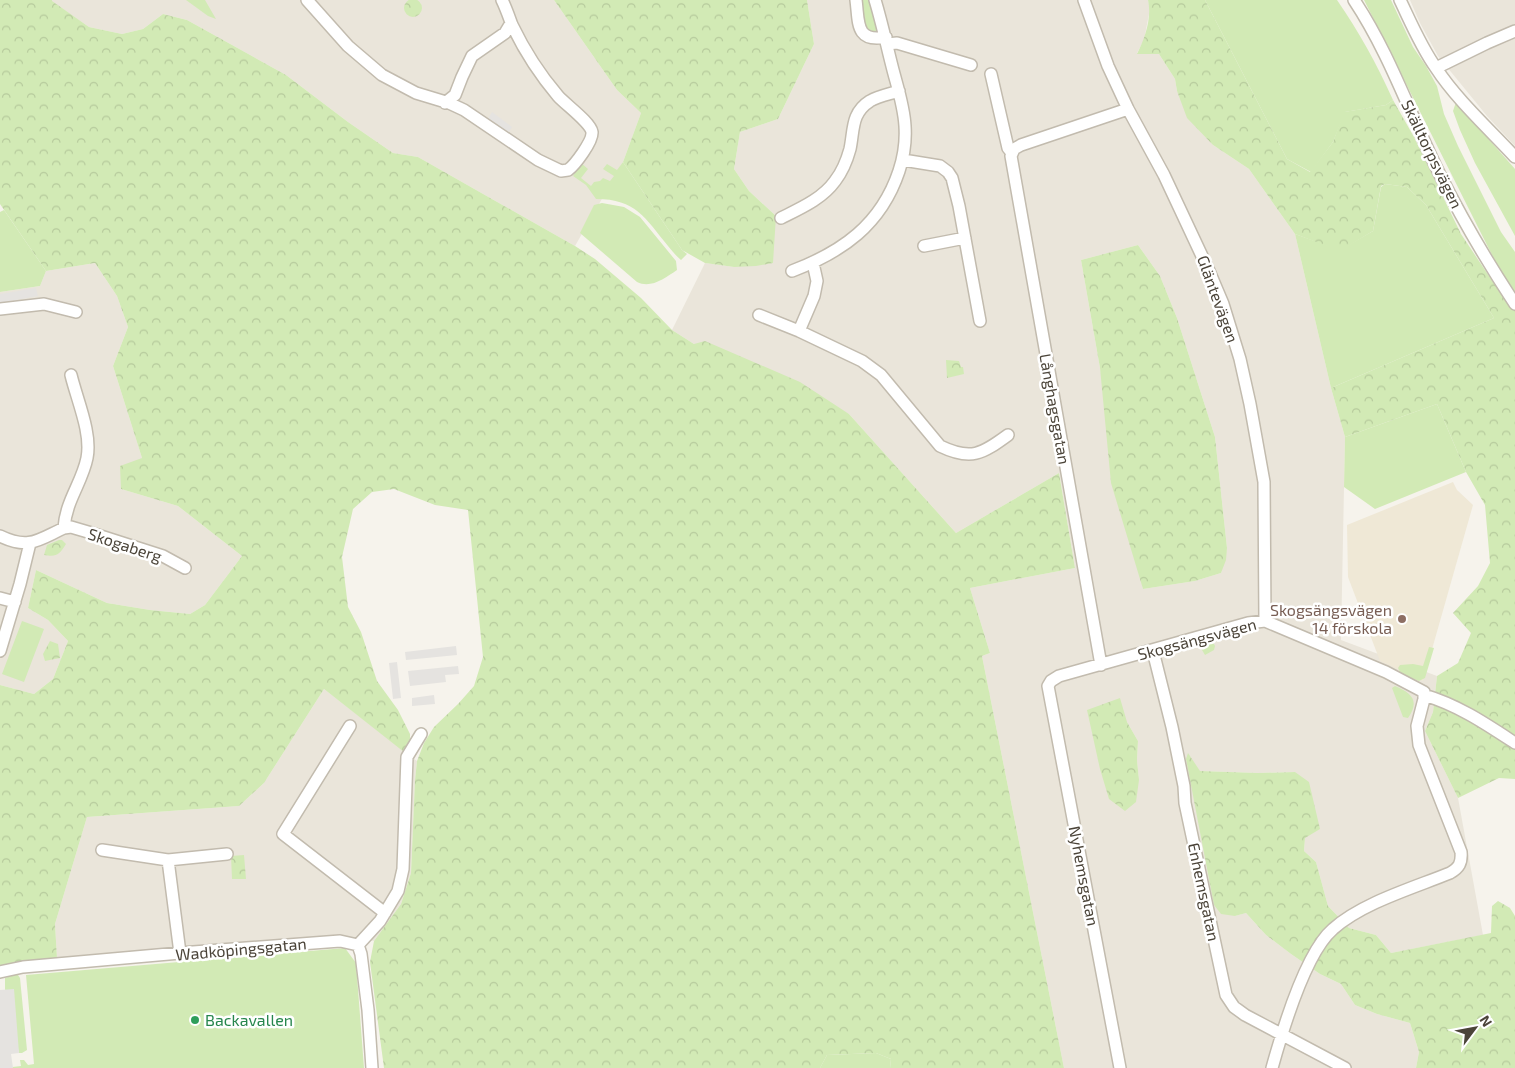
<svg xmlns="http://www.w3.org/2000/svg" width="1515" height="1068" font-family="'Exo 2',sans-serif">
<defs>
<pattern id="forest-crowns" width="20" height="18" patternUnits="userSpaceOnUse" patternTransform="scale(1.25)"><rect width="20" height="18" fill="#d2eab5"/><path d="M2 6a3 3 0 1 1 6 0M12 15a3 3 0 1 1 6 0" fill="none" stroke="#b6ca9c"/></pattern>
</defs>
<rect width="100%" height="100%" fill="#f6f3ec"/>
<!-- residential -->
<path fill="#eae5da" fill-rule="evenodd" d="M52 0H554L617 90 641 113 623 162 575 246 418 157 393 153 348 122 286 75 187 20 163 14 143 29 122 34 89 27 51 1Z
M807 0H1148L1150 9 1144 40 1137 53 1159 54 1175 79 1177 91 1213 145 1249 169 1295 234 1331 388 1345 437 1341 640 1437 676 1433 712 1425 731 1458 798 1483 935 1391 953 1376 935 1349 928 1328 906 1316 862 1304 851 1305 838 1295 772 1258 773 1200 771 1235 916 1246 913 1266 935 1291 954 1320 974 1341 984 1355 1005 1377 1014 1410 1023 1419 1052 1416 1068H1064L982 656 990 653 970 588 1075 568 1059 473 956 533 849 414 694 344 672 330 705 263 734 267 776 216 749 191 734 169 740 132 778 119 814 44ZM1138 245 1160 276 1177 318 1215 437 1227 548 1221 573 1195 581 1143 589 1100 368 1081 260ZM1127 722 1138 741 1137 760 1139 780Z
M1410 0H1515V146L1487 116 1438 56 1420 23Z
M95 263 117 296 128 327 113 366 142 458 121 489 178 506 242 556 205 605 190 614 150 610 107 603 36 570 28 608 48 620 68 641 53 679 34 694 0 685V292L40 286 46 271Z
M324 689 417 761 415 780 411 873 401 904 374 941 359 939 308 941 57 958 55 924 87 817 239 806 264 783Z"/>
<!-- education -->
<path fill="#efe8d6" d="M1453 482 1457 490 1473 505 1423 681 1380 661 1348 577 1347 525Z"/>
<!-- green -->
<path fill="#d2eab5" d="M186 0H205L216 19 208 16Z
M859 0H870L878 32 877 34H865Z
M1205 0H1337C1359 32 1377 64 1393 100L1386 105 1345 112 1333 142 1311 172 1287 159Z
M1364 0H1391L1413 47 1426 66 1437 86 1444 114 1458 146 1501 232 1515 252V294L1497 265Z
M1456 102 1515 169V236L1475 163 1460 130 1453 111Z
M623 162 682 250 687 254 681 260C676 256 672 251 668 246 645 218 636 199 596 199L586 185 573 176 581 163 588 169 581 178 591 186 594 182 600 181 603 178 610 181 614 176 603 169 607 164 617 170Z
M1385 184 1407 187 1426 205 1494 318 1331 388 1295 234 1340 250 1373 231 1381 187Z
M602 203 624 207 640 217 676 261 677 270C665 278 651 289 637 282L580 233 594 205Z
M4 210 46 271 40 286 0 292V212Z
M1437 404 1466 472 1375 509 1344 487 1345 437Z
M22 621 44 629 24 682 2 674Z
M1212 640 1215 646 1214 650 1205 655 1199 645 1203 644V642Z
M1429 647 1434 648 1425 678 1419 681 1401 674 1398 668 1400 665 1413 664 1423 666Z
M1395 686C1412 693 1420 701 1408 718L1403 717 1392 688Z
M345 948 356 963 364 1068H4L21 1066 20 1060H24L28 1065 34 1064 26 975Z
M14 975H18L20 978 27 1050 22 1053H19L5 989V978Z
M876 1053 891 1059 890 1068H820L827 1055Z"/>
<!-- forest -->
<path fill="url(#forest-crowns)" d="M404 8a9 9 0 1 1 18 0a9 9 0 1 1-18 0Z
M0 0H52V1L89 27 122 34 143 29 163 14 187 20 286 75 348 122 393 153 418 157 575 246 595 259 641 298 672 330 694 344 705 341 800 382 849 414 956 533 1059 473 1075 568 970 588 990 653 982 656 1064 1068H890L891 1059 876 1053 827 1055 820 1068H384L370 962 374 941 401 904 411 873 415 780 417 761 424 743 434 727 458 704 474 686 483 657 468 510 435 505 394 489 372 492 353 509 342 557 348 607 361 632 377 681 398 710 410 734V742L404 752 324 689 264 783 239 806 87 817 55 924 57 958 0 967V685L34 694 53 679 68 641 48 620 28 608 36 570 107 603 150 610 190 614 205 605 242 556 178 506 121 489 120 466 142 458 113 366 128 327 117 296 95 263 46 271 0 204Z
M554 0H807L814 44 778 119 740 132 734 169 749 191 776 216 773 263 756 266 734 267 705 263 682 250 623 162 641 113 617 90Z
M1148 0H1205L1287 159 1310 172 1333 142 1344 112 1386 105 1393 100 1414 137 1461 234 1509 306 1515 302V779L1499 778 1458 798 1425 731 1433 712 1437 676 1458 663 1471 633 1453 613 1478 586 1490 563 1485 505 1466 472 1437 404 1345 437 1331 388 1494 318 1426 205 1407 187 1385 184 1381 186 1373 231 1340 251 1295 234 1249 169 1213 145 1187 118 1177 91 1175 79 1159 54H1137C1145 38 1152 18 1148 0Z
M1138 245 1160 276 1177 318 1215 437 1227 548 1226 560 1221 573 1195 581 1143 589 1111 483 1100 368 1081 260Z
M946 360 959 361 961 367H963L964 374 947 378Z
M59 540H62L66 544C59 555 57 557 44 555L47 545Z
M50 641 58 644 60 658 45 661 43 654Z
M1120 698 1127 722 1138 741 1137 760 1139 780 1136 802 1125 811 1109 799 1100 769 1087 710Z
M1188 753 1200 771 1258 773 1295 772 1309 782 1320 829 1305 838 1304 851 1316 862 1328 906 1349 928 1376 935 1391 953 1491 933 1492 906 1498 901 1510 908 1515 916V1068H1416L1419 1052 1410 1023 1377 1014 1355 1005 1341 984 1320 974 1291 954 1266 935 1246 913 1235 916 1221 914 1214 905 1186 759Z
M244 855 246 879H232L231 856Z"/>
<!-- parking -->
<path fill="#e5e3e0" d="M492 112 512 127 508 133 488 119Z
M36 288 38 296 0 303V294Z
M456 646 457 655 406 660 405 652Z
M397 662 401 698 393 699 389 663Z
M458 666 459 674 445 675 446 682 410 686 408 671Z
M434 695 435 704 412 706V698Z
M14 989 19 1053 11 1054 13 1068H0V990Z"/>
<g fill="none" stroke-linecap="round" stroke-linejoin="round">
<!-- minor casing -->
<g stroke="#c2bbae" stroke-width="14">
<path id="minor" d="M307 0 348 46 382 75 416 93 449 103 464 110 538 160 561 171 568 170C575 165 593 141 592 132 590 122 566 105 558 96 540 75 524 50 512 25 509 17 506 8 502 0
M856 0C859 22 855 43 886 37
M1084 0 1108 66 1128 109 1164 175 1209 271 1223 304 1240 359 1250 404 1264 482 1265 621
M1354 0C1390 54 1411 117 1440 175 1462 219 1488 263 1515 304
M1400 0C1411 23 1421 47 1436 68 1456 99 1490 130 1515 157
M887 44 897 43 971 65
M1436 68 1487 43 1515 31
M991 74 1008 148 1012 153
M445 103 455 95 462 77 472 56 505 33 511 23
M903 160 940 166 948 172 952 178 959 206 980 321
M781 218C801 208 822 199 835 181 842 172 847 160 850 149 854 130 851 113 870 101 879 96 890 94 899 91
M924 246 965 238
M813 263 817 281 814 296 799 331 862 361 881 375 940 446C971 461 982 454 1008 435
M792 271C842 252 881 225 899 171 904 156 906 141 905 126 904 107 898 89 893 70 887 47 882 23 875 0
M0 309 44 304 76 312
M759 315 799 331
M71 375C77 400 92 433 87 458 82 483 66 500 64 528L71 527 88 532 163 556 185 568
M0 536C29 550 38 540 64 528
M0 598 15 602
M0 651 20 584 30 543
M1153 651 1172 727 1184 786 1185 803 1226 995 1234 1007 1245 1015 1345 1068
M1101 665 1011 156 1014 149 1021 145 1128 109
M1424 695C1458 705 1486 724 1515 743
M350 726 283 834 385 913
M102 850 168 860 227 854
M168 860 180 953
M358 945 380 921 398 891 403 869 407 757 421 734
M0 972 23 967 180 953 340 941 358 945 361 954 368 1010 372 1068
M1120 1068 1048 686 1051 681 1059 676 1248 623 1265 621 1386 672 1424 692V699L1417 726 1419 745 1461 852C1462 863 1459 868 1450 873 1413 888 1362 903 1333 929 1305 953 1282 1032 1272 1068"/>
</g>
<!-- minor -->
<use href="#minor" stroke="#fff" stroke-width="11"/>
</g>
<!-- markers -->
<circle fill="#8d6e63" stroke="#fff" stroke-width="2" cx="1402" cy="619" r="5"/>
<circle fill="#2e9e5b" stroke="#fff" stroke-width="2" cx="195" cy="1020" r="5"/>
<g text-anchor="middle" stroke-width="5" stroke-linejoin="round" paint-order="stroke">
<!-- street labels -->
<g font-size="16" fill="#4b4439" stroke="#fff">
<text transform="translate(1432 154) rotate(64)" y="6">Skälltorpsvägen</text>
<text transform="translate(1218 299) rotate(70)" y="6">Gläntevägen</text>
<text transform="translate(1055 409) rotate(80)" y="6">Långhagsgatan</text>
<text transform="translate(125 545) rotate(18)" y="6">Skogaberg</text>
<text transform="translate(1197 639) rotate(-15)" y="6">Skogsängsvägen</text>
<text transform="translate(1084 876) rotate(79)" y="6">Nyhemsgatan</text>
<text transform="translate(1204 892) rotate(78)" y="6">Enhemsgatan</text>
<text transform="translate(241 949) rotate(-5)" y="6">Wadköpingsgatan</text>
</g>
<!-- education labels -->
<g font-size="16" fill="#785e54" stroke="#fff" text-anchor="end">
<text x="1392" y="616">Skogsängsvägen<tspan x="1392" dy="18">14 förskola</tspan></text>
</g>
<!-- leisure labels -->
<g font-size="16" fill="#27864d" stroke="#fff" text-anchor="start">
<text x="205" y="1026">Backavallen</text>
</g>
</g>
<!-- north arrow -->
<g transform="translate(1475 1028) rotate(58)" stroke="#ffffff" stroke-width="4" paint-order="stroke">
<path d="M0-4L9 19L0 12L-9 19Z" fill="#4b4439"/>
<text y="-8" font-size="14" font-weight="bold" text-anchor="middle" fill="#4b4439">N</text>
</g>
</svg>
